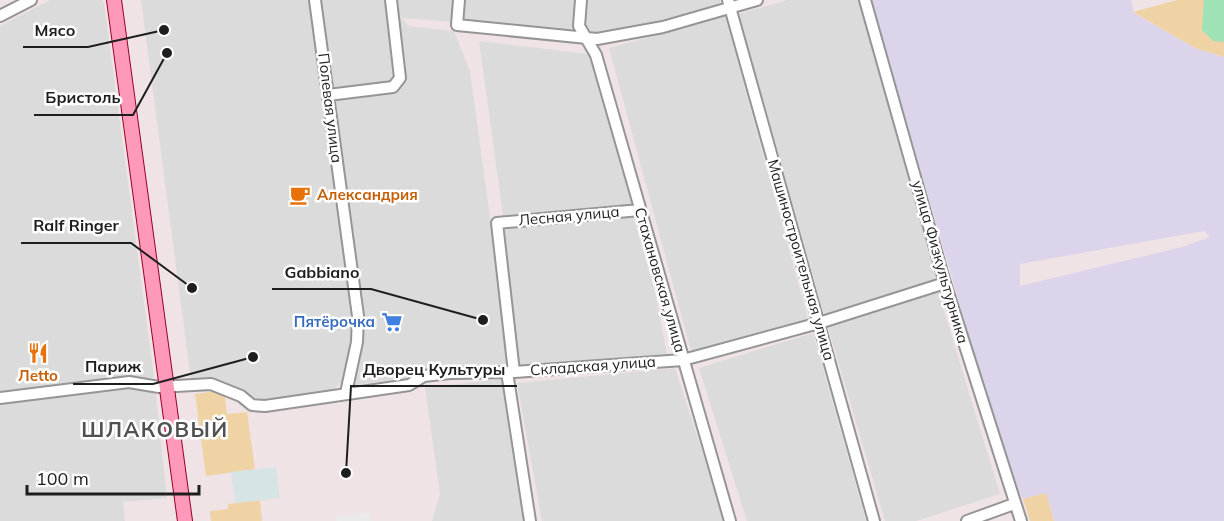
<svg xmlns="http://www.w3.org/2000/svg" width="1224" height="521" font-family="Mulish,sans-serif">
<rect width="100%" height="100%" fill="#f0e3e6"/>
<!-- residential -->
<path fill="#dcdbdc" d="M50 0H102L104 3 154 377 144 379 120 376 0 393V26Z
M141 0H311L354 325 353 341 342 381 333 390 263 401 220 381H191Z
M321 0H456L454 22 401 18 409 26 454 31 470 71 510 363 355 385 364 311Z
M464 0H577L570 35 464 22Z
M586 0H720V7L593 35 583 23Z
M788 0H858L937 279 824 314 739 14Z
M725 16 808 319 691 351 609 48Z
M479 41 589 54 635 207 503 215Z
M633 215 654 287 667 354 519 368 504 228Z
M938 291 1000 494 916 521H885L828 327Z
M813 333 866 521H747L699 368Z
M675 368 725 521H542L517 383Z
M501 379 525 521H432L440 494 425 388Z
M117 388 149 389 156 395 167 498 123 502 125 521H0V401Z"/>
<!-- industrial -->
<path fill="#dbd4ea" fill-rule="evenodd" d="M871 0H1131L1134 13 1195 48 1224 57V521H1054L1046 493 1023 499 1013 480 993 418ZM1204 231 1210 237 1182 247 1020 286V264Z"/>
<!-- grass -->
<path fill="#efd3a4" d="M1177 0H1224V57L1195 48 1133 12Z
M224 390 227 414 247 412 255 469 206 476 195 394Z
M1046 493 1054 521H1030L1023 499Z
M260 500 262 521H211L210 511 228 509V504Z"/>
<!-- parking -->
<path fill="#eaeaea" d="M370 512 371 521H337V516Z"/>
<!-- plaza -->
<path fill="#d7e4e6" d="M276 467 280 498 235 503 231 472Z"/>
<!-- water -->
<path fill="#9fe2b6" d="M1204 0H1224V42L1213 41 1202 30Z"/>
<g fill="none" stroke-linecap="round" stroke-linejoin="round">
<!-- minor casing -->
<g stroke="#959595" stroke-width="14">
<path id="minor" d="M315 0 358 316 357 342 346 393
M459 0 457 25 597 39 663 27 757 0
M581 0 579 26 596 55 730 521
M728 0 874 521
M865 0 945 283 1021 521
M0 16 31 0
M328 95 393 87 400 78 391 0
M507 372 530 521
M514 372 497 223 640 210
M0 398 129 382 159 387 211 384 241 396 252 405 265 406 409 385 424 376 450 373 514 372 683 360 819 323 945 283
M967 521 1014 504"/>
</g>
<!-- major casing -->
<g stroke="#980022" stroke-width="16">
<path id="major" d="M114 0 185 521"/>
</g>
<!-- minor -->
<use href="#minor" stroke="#fff" stroke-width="10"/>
<!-- major -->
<use href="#major" stroke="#ff99ba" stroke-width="14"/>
</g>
<!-- icons -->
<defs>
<g id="cafe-bare" transform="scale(1.62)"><path d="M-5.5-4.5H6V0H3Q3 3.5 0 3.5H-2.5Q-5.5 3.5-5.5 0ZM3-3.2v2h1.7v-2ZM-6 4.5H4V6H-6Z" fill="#e8710a" stroke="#fff" stroke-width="2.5" paint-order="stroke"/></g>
<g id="supermarket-bare" transform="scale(1.62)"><path d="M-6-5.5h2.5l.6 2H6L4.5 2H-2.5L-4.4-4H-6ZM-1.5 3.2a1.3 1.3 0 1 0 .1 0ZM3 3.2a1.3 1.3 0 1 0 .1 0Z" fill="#3f7fe0" stroke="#fff" stroke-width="2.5" paint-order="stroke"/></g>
<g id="restaurant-bare" transform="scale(1.62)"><path d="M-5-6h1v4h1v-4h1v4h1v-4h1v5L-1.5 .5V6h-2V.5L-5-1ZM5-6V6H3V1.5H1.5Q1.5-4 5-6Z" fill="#e8710a" stroke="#fff" stroke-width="2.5" paint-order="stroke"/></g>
</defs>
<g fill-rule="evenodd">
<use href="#cafe-bare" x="300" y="195"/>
<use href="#supermarket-bare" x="392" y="322"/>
<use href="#restaurant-bare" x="38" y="353"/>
</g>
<g text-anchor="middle" stroke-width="5" stroke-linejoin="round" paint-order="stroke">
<!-- street labels -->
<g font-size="15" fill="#1e1e1e" stroke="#fff">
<text transform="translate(330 108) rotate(83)" y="5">Полевая улица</text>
<text transform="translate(569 216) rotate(-5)" y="5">Лесная улица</text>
<text transform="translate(801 260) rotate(74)" y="5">Машиностроительная улица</text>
<text transform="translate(940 262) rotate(74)" y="5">улица Физкультурника</text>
<text transform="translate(660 280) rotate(74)" y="5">Стахановская улица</text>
<text transform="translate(593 366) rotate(-4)" y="5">Складская улица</text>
</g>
<!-- food labels -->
<g font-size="15" font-weight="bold" fill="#c56008" stroke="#fff" text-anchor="start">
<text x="317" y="200">Александрия</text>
<text x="38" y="381" text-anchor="middle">Леtto</text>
</g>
<!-- shop labels -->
<g font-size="15" font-weight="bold" fill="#366cbe" stroke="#fff" text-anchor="end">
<text x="375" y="327">Пятёрочка</text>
</g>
<!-- district labels -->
<g font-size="21" font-weight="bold" letter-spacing="1.5" fill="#515151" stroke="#fff">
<text x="155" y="437">ШЛАКОВЫЙ</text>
</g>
</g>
<!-- callouts -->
<path fill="none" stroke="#1e1e1e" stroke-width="2" d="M164 30L88 47H23M167 53L133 115H34M192 288L131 243H21M483 320L371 289H272M253 357L153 384H73M346 473L351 386H517"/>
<g fill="#1e1e1e" stroke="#fff" stroke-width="2">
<circle cx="164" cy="30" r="6"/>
<circle cx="167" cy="53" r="6"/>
<circle cx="192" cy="288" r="6"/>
<circle cx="483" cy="320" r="6"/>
<circle cx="253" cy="357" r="6"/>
<circle cx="346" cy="473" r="6"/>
</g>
<g font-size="16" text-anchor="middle" font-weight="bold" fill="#1e1e1e" stroke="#fff" stroke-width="5" stroke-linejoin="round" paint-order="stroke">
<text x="55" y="36">Мясо</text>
<text x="83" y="103">Бристоль</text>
<text x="76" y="231">Ralf Ringer</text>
<text x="322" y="278">Gabbiano</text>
<text x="113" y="372">Париж</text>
<text x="434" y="375">Дворец Культуры</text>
</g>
<!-- scale -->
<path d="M27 485v9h172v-9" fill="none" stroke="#1e1e1e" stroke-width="3"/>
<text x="36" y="485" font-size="18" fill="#1e1e1e" stroke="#ffffff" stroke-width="4.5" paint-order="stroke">100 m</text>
</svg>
